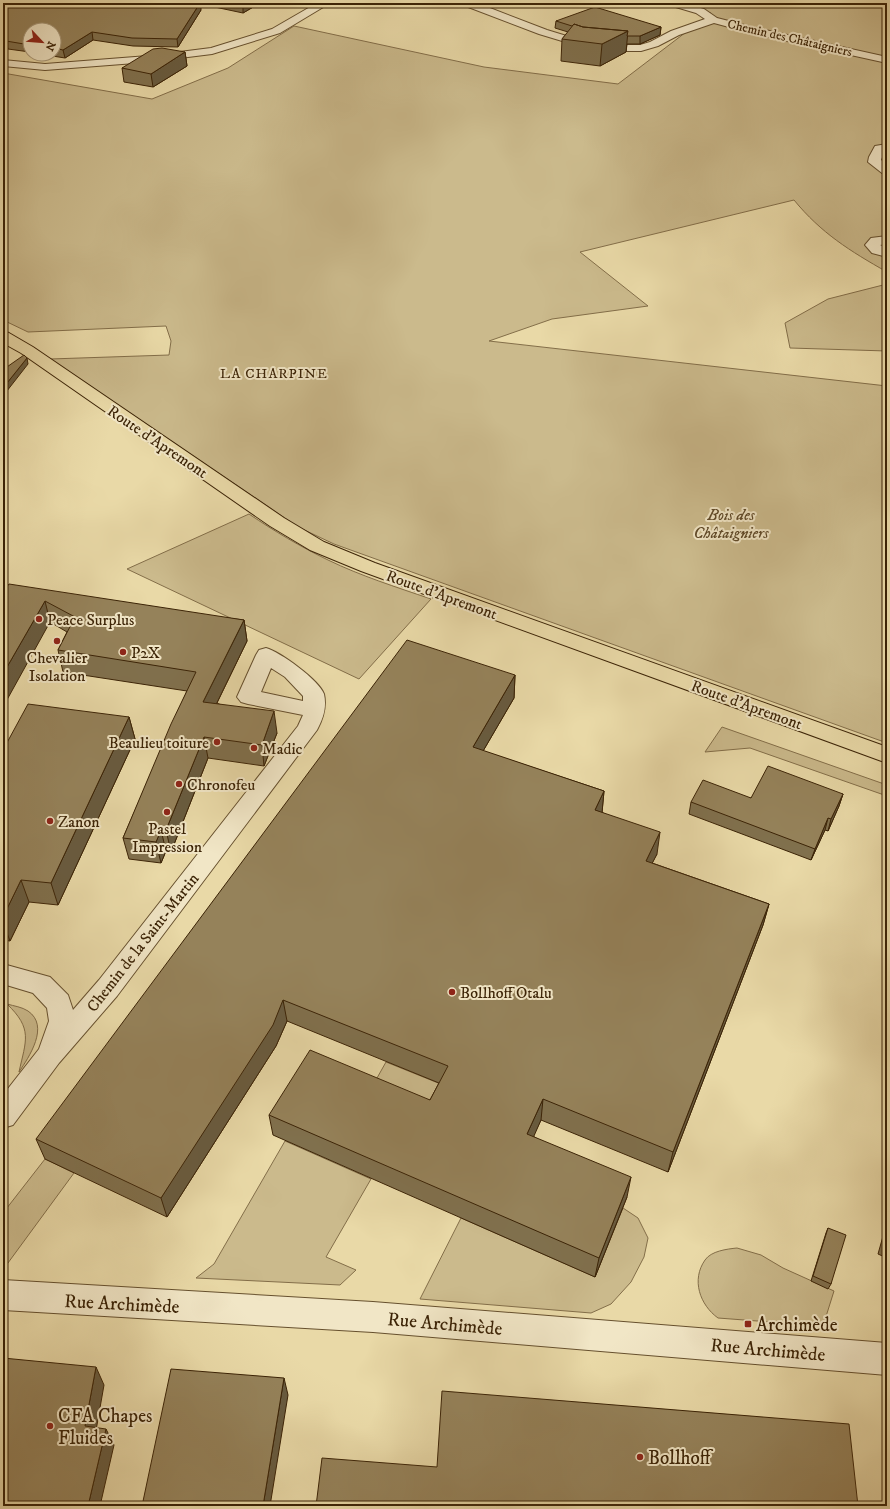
<svg xmlns="http://www.w3.org/2000/svg" width="890" height="1509" font-family="'IM FELL DW Pica',serif">
<rect width="100%" height="100%" fill="#e9d9a7"/>
<filter id="stains"><feTurbulence type="fractalNoise" baseFrequency=".005" numOctaves="4"/><feColorMatrix values="0 0 0 0 .2 0 0 0 0 .09 0 0 0 0 .02 0 0 0 .5 -.17"/></filter>
<radialGradient id="worn" r=".72"><stop offset=".6" stop-color="#630" stop-opacity="0"/><stop offset="1" stop-color="#630" stop-opacity=".3"/></radialGradient>
<!-- green -->
<path fill="#cbba8c" stroke="#836e49" d="M678 3H887V272C850 251 821 233 794 200L580 252 648 306 552 319 489 341 887 386V743L334 544 298 527 50 359 169 355 171 341 166 326 28 332 3 320V73L152 99 228 68 294 26 484 67 618 84 711 13Z
M887 284V351L790 348 785 323 828 299Z
M249 514C274 531 301 547 328 560 361 576 396 587 431 599L359 679 127 569Z
M722 727 887 785V796L750 748 705 752Z
M7 1004C14 1006 22 1007 28 1011 50 1026 29 1057 19 1072 26 1040 33 1029 7 1004Z
M386 1062 448 1087 430 1121 368 1094Z
M285 1141 371 1179 326 1257 356 1270 340 1285 196 1278 214 1264Z
M45 1159 74 1173 5 1267H3V1213Z
M623 1208 638 1218 648 1238 644 1257 631 1282 611 1304 591 1313 420 1299 461 1218 595 1277Z
M737 1248 761 1255 783 1268 834 1291 823 1326 718 1318C700 1305 691 1280 705 1260 711 1251 727 1249 737 1248Z"/>
<g fill="none" stroke-linecap="round" stroke-linejoin="round">
<!-- minor casing -->
<g stroke="#66502e" stroke-width="2">
<path id="minor" d="M317 3H330L280 33 212 54 148 62 45 70 3 66V60L45 64 148 56 211 48 272 29Z
M462 3H477L547 30 583 41 617 45H640L650 42 671 31 705 19 696 13 669 5 668 3H684L704 9 717 18 756 28 887 57V63L755 34 714 23 679 35 658 46 641 51H617L582 47 539 34 463 5Z
M887 144V152H884L881 160 887 164V174L882 173 868 162 869 157 875 146Z
M887 236V244L880 245 887 248V257L872 253 865 245 871 238Z
M266 648C280 652 319 680 324 694 327 708 323 719 317 730L117 996 59 1063 13 1125 3 1128V1095L39 1049 49 1021 47 1008 33 993 3 984V964L50 977 68 995 73 1010 99 980 298 726 303 715 248 704 241 702 237 697 256 655 259 650ZM271 668 285 677 303 696V701L261 692Z
M3 1280 373 1302 887 1343V1375L373 1332 3 1310Z"/>
</g>
<!-- major casing -->
<g stroke="#3b2306" stroke-width="2">
<path id="major" d="M3 331 9 333 33 347 284 518 324 542 375 563 887 747V763L361 571 310 550 270 526 21 353 3 343Z"/>
</g>
<!-- minor -->
<use href="#minor" fill="#f1e6c6" fill-rule="evenodd"/>
<!-- major -->
<use href="#major" fill="#e9d9a7" fill-rule="evenodd"/>
</g>
<!-- wall -->
<path fill="#80704d" stroke="#3b2306" d="M3 3 155 5 201 10 178 47 133 46 93 40 65 58 40 54H54V30H30V52L8 49 3 50Z
M210 3H260L243 13 210 6Z
M282 3H297L293 5Z
M556 21 661 27 660 35 640 44H627L626 52 600 66 561 61 562 39 568 32 555 28Z
M185 52 187 66 153 87 124 82 122 68Z
M3 592 244 620 247 641 217 703 277 733 264 766 208 758 171 852 166 851 161 863 129 859 123 838 187 691 63 672 58 650 67 632 50 622Z
M515 675 514 698 483 751 604 791 602 812 657 854 652 863 769 904 763 925 668 1172 541 1120 533 1136 627 1197 595 1277 273 1135 269 1115 430 1100 439 1083 287 1021 276 1046 167 1217 45 1159 36 1139Z
M129 717 135 739 58 905 29 902 10 941 3 940V750Z
M843 794 839 806 828 831 825 830 811 860 689 814 691 802 751 798Z
M887 1222V1258L878 1254Z
M828 1228 831 1284 828 1289 811 1281 826 1233Z
M887 1434V1453L885 1437Z"/>
<!-- shaded-wall -->
<path fill="#685b3f" stroke="#3b2306" d="M200 3H201V10L178 47 177 39Z
M249 3H260L243 13V7Z
M661 27 660 35 640 44V36Z
M628 31 626 52 600 66 602 44Z
M92 32 93 40 65 58 63 50Z
M3 41H6L8 49 3 50Z
M185 52 187 66 153 87 151 74Z
M27 358 28 364 3 396V388Z
M45 601 50 622 3 707V674Z
M244 620 247 641 207 723 203 702Z
M515 675 514 698 472 770 473 747Z
M274 711 277 733 264 766 262 745Z
M129 717 135 739 58 905 51 883Z
M204 737 208 758 171 852 166 830Z
M604 791 602 813 595 810Z
M843 794 839 806 828 831 831 819Z
M828 818 825 830 811 860 815 849Z
M161 830 166 851 161 863 156 842Z
M660 832 657 854 642 883 646 861Z
M21 880 29 902 10 941 3 922V917Z
M769 904 763 925 668 1172 673 1152Z
M283 1000 287 1021 276 1046 167 1217 161 1198Z
M543 1099 541 1120 526 1154 527 1134Z
M631 1177 627 1197 595 1277 599 1258Z
M96 1367 104 1385 94 1442 85 1426Z
M284 1378 288 1395 270 1506H263Z
M106 1429 114 1445 100 1506H88Z"/>
<!-- building -->
<path fill="#95825a" stroke="#3b2306" d="M3 3H147L155 5 159 3H200L177 39 132 38 92 32 63 50 54 48V30H30V45L6 41H3Z
M225 3H249L243 7Z
M595 7 661 27 640 36H627L628 31 583 27 574 24 572 26 556 21Z
M574 24 583 27 628 31 602 44 562 39Z
M162 48 185 52 151 74 122 68 153 49Z
M24 355 27 358 3 388V368L4 369Z
M9 584 244 620 203 702 274 711 262 745 204 737 166 830H161L156 842 123 838 171 724 196 672 58 650 75 617 45 601 3 674V592Z
M407 640 515 675 473 747 604 791 595 810 660 832 646 861 769 904 673 1152 543 1099 527 1134 631 1177 599 1258 269 1115 310 1050 430 1100 448 1066 283 1000 273 1025 161 1198 36 1139Z
M28 704 129 717 51 883 21 880 3 917V750Z
M768 766 843 794 831 819 828 818 815 849 691 802 703 780 751 798Z
M828 1228 846 1235 831 1284 813 1276Z
M3 1358 96 1367 85 1426 106 1429 88 1506H3Z
M171 1369 284 1378 263 1506H142Z
M442 1391 849 1424 858 1506H316L322 1458 437 1467Z"/>
<!-- markers -->
<g fill="#8f2418" stroke="#f1e6c6" stroke-width="1.5">
<circle cx="39" cy="619" r="4"/>
<circle cx="57" cy="641" r="4"/>
<circle cx="123" cy="652" r="4"/>
<circle cx="217" cy="742" r="4"/>
<circle cx="254" cy="748" r="4"/>
<circle cx="179" cy="784" r="4"/>
<circle cx="167" cy="812" r="4"/>
<circle cx="50" cy="821" r="4"/>
<circle cx="452" cy="992" r="4"/>
<rect x="744" y="1320" width="8" height="8" rx="2"/>
<circle cx="50" cy="1426" r="4"/>
<circle cx="640" cy="1457" r="4"/>
</g>
<g text-anchor="middle" stroke-width="4" stroke-linejoin="round" paint-order="stroke">
<!-- far-street labels -->
<g font-size="13" fill="#3b2306" stroke="#f1e6c6">
<text transform="translate(790 37) rotate(13)" y="5">Chemin des Châtaigniers</text>
</g>
<!-- far-neighbourhood labels -->
<g font-size="14" letter-spacing="1" fill="#3b2306" stroke="#f1e6c6">
<text x="274" y="378">LA CHARPINE</text>
</g>
<!-- street labels -->
<g font-size="16" fill="#3b2306" stroke="#f1e6c6">
<text transform="translate(158 441) rotate(34)" y="6">Route d'Apremont</text>
<text transform="translate(442 594) rotate(20)" y="6">Route d'Apremont</text>
<text transform="translate(747 704) rotate(20)" y="6">Route d'Apremont</text>
<text transform="translate(142 942) rotate(-52)" y="6">Chemin de la Saint-Martin</text>
</g>
<!-- park labels -->
<g font-size="16" font-style="italic" fill="#5f4928" stroke="#f1e6c6">
<text x="731" y="520">Bois des<tspan x="731" dy="18">Châtaigniers</tspan></text>
</g>
<!-- poi labels -->
<g font-size="16" fill="#3b2306" stroke="#f1e6c6" text-anchor="start">
<text x="47" y="625">Peace Surplus</text>
<text x="131" y="658">P2X</text>
<text x="57" y="663" text-anchor="middle">Chevalier<tspan x="57" dy="18">Isolation</tspan></text>
<text x="209" y="748" text-anchor="end">Beaulieu toiture</text>
<text x="262" y="754">Madic</text>
<text x="187" y="790">Chronofeu</text>
<text x="58" y="827">Zanon</text>
<text x="167" y="834" text-anchor="middle">Pastel<tspan x="167" dy="18">Impression</tspan></text>
<text x="460" y="998">Bollhoff Otalu</text>
</g>
<!-- near-street labels -->
<g font-size="19" fill="#3b2306" stroke="#f1e6c6">
<text transform="translate(122 1303) rotate(3)" y="7">Rue Archimède</text>
<text transform="translate(445 1323) rotate(5)" y="7">Rue Archimède</text>
<text transform="translate(768 1349) rotate(5)" y="7">Rue Archimède</text>
</g>
<!-- near-poi labels -->
<g font-size="19" fill="#3b2306" stroke="#f1e6c6" text-anchor="start">
<text x="756" y="1331">Archimède</text>
<text x="58" y="1422">CFA Chapes<tspan x="58" dy="22">Fluides</tspan></text>
<text x="648" y="1464">Bollhoff</text>
</g>
</g>
<!-- margin -->
<rect width="890" height="1509" fill="none" stroke="#e9d9a7" stroke-width="16"/>
<rect x="4" y="4" width="882" height="1501" fill="none" stroke="#3b2306" stroke-width="2"/>
<rect x="8" y="8" width="874" height="1493" fill="none" stroke="#3b2306"/>
<!-- north arrow -->
<g transform="translate(42 42) rotate(116)"><circle r="19" fill="#f1e6c6" stroke="#a89879"/>
<path d="M0-3L7 15L0 10L-7 15Z" fill="#8f2418"/>
<text y="-6" font-size="11" font-weight="bold" text-anchor="middle" fill="#3b2306">N</text>
</g>
<rect width="100%" height="100%" filter="url(#stains)"/>
<rect width="100%" height="100%" fill="url(#worn)"/>
</svg>
